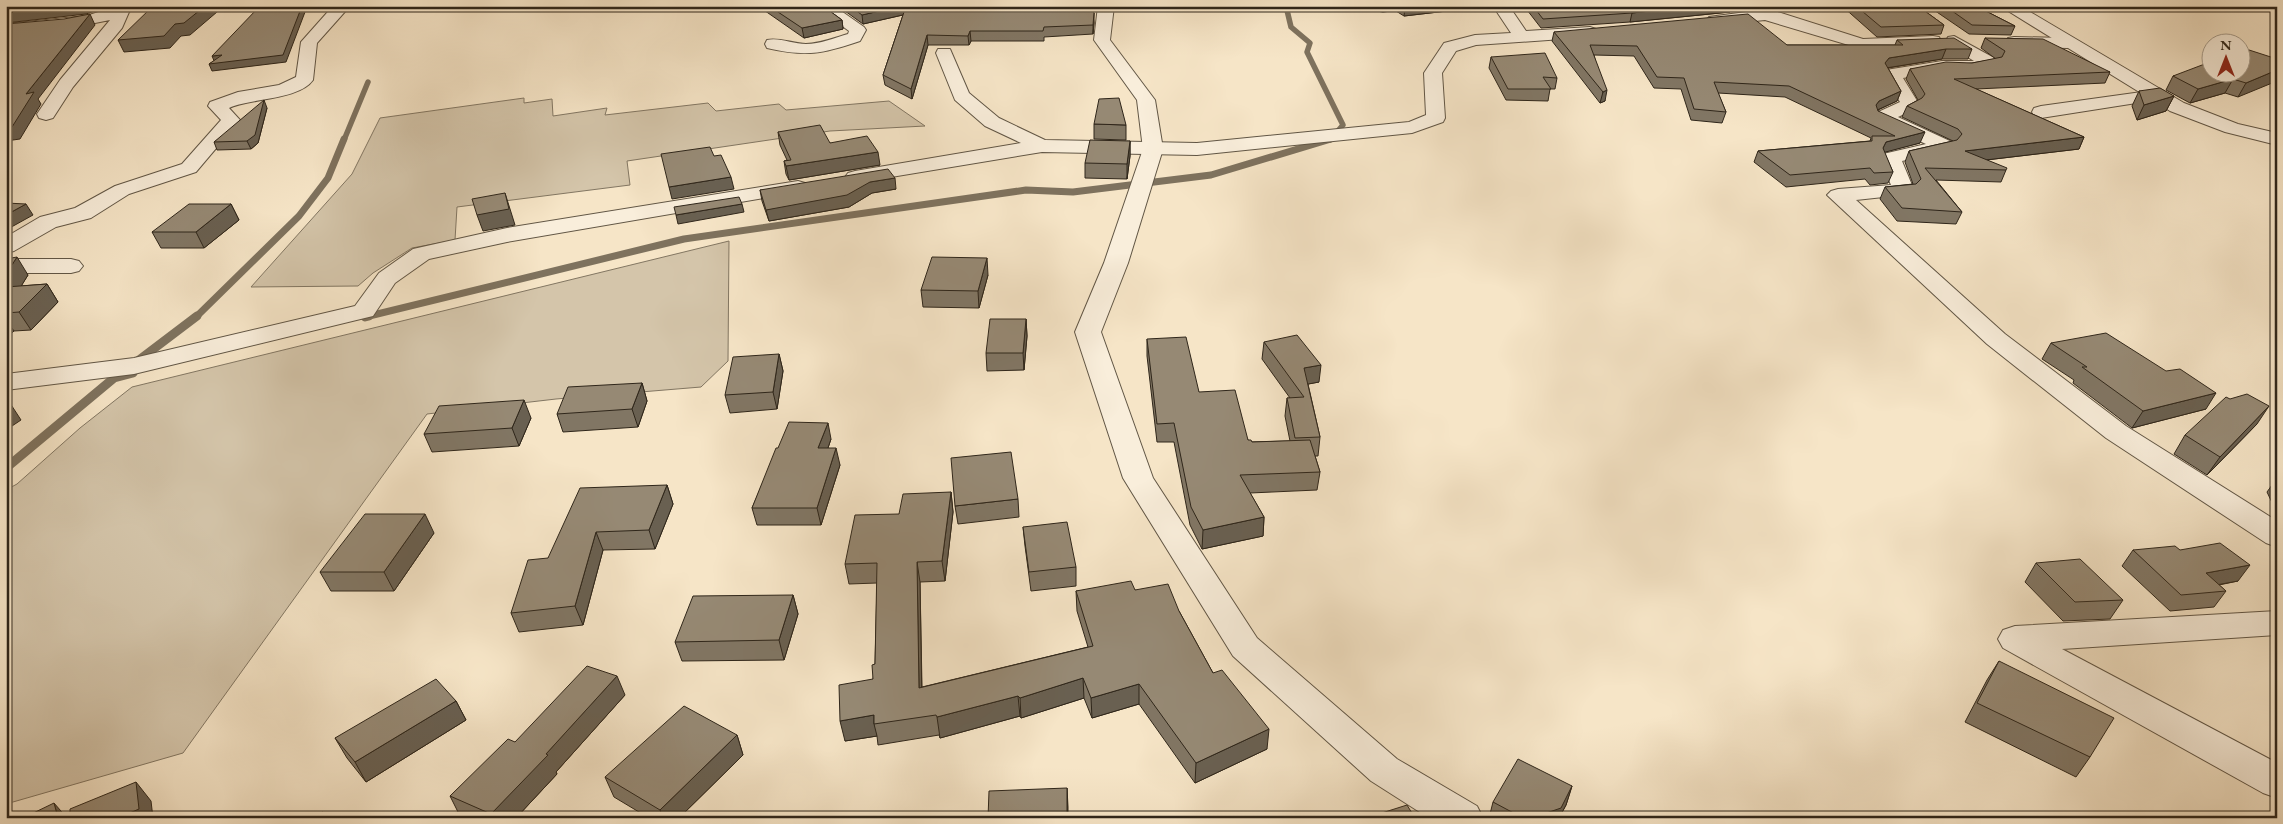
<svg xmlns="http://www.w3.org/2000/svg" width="2283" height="824" font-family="'EB Garamond',serif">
<rect width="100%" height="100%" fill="#f6e5c7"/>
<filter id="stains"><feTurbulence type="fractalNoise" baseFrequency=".004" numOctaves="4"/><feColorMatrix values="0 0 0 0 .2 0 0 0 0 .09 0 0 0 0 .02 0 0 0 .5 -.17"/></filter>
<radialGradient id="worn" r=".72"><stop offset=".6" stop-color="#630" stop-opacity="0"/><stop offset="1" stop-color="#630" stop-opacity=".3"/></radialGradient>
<!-- green -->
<path fill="#d4c5aa" stroke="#827662" d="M524 98V103L552 99 553 116 607 108 605 115 708 103 716 111 779 104 786 110 889 101 925 126 830 131 627 161 630 185 457 207 455 240 412 248 373 273 358 286 251 287 352 174 380 118Z
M729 241 728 361 701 387 556 399 427 414 183 753 6 804V490L17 484 80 428 132 387Z"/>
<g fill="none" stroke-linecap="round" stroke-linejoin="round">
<!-- stream-far2 -->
<path stroke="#7e725e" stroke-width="5.5" d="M1286 6 1291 27 1310 43 1307 52 1343 125 1330 140
M344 140 368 82"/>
<!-- stream-far1 -->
<path stroke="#7e725e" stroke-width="7" d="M196 317 299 216 328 178 344 139
M365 317 684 239 1026 190 1073 192 1211 175 1331 139"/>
<!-- stream -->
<path stroke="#7e725e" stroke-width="9" d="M365 317 369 316
M135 363 197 316
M6 468 114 378 133 373"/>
<!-- minor casing -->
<g stroke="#615645" stroke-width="2">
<path id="minor" d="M117 6H138L129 12 122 28 73 87 53 118 46 120 39 118 37 114 60 80 110 20 70 28 6 34V24L86 16Z
M333 6H350L317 43 313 80C299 100 251 98 229 108L240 120 196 172 129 194 91 218 56 227 14 251 6 253V237L40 217 75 208 115 186 182 164 221 120 208 106 210 102 238 92 279 85 296 77 301 42Z
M815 6H834L864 27 866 30 860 41C822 54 806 57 767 48L765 44 767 40C779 37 793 44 806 44 820 44 834 38 848 34L849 31Z
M1397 6 1395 9 1383 12 1377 10 1375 7Z
M1493 6H1509L1526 31 1590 27 1596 29 1598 32 1596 35 1590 37 1476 45 1456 51 1442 73 1445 118 1443 122 1412 133 1197 155 1042 152 855 183 848 181 845 177 848 173 855 171 1021 143 985 126 955 100 936 53 938 49H950L969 93 999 118 1045 140 1197 143 1409 122 1426 115 1424 73 1444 43 1475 35 1511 33Z
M1743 6H1759L1863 39 1933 36 1939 37 1941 41 1939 45 1933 46 1862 49 1765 20 1715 25 1709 23 1707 20 1709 17 1746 12 1742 8Z
M1954 36 1996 59 1999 63 1996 67 1967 72 1942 71 1903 78 1919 104 1917 108 1898 117 1952 142 1955 146 1952 150 1902 161 1914 190 1911 194 1856 200 2005 334 2126 426 2277 521V547L2266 543 2106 438 1987 344 1827 195 1831 191 1838 189 1891 185 1880 158 1883 154 1926 144 1876 121 1874 117 1876 113 1900 102 1883 74 1886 70 1892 69 1942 61H1974L1948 45 1946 41 1948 37Z
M2014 37 2067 38 2073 39 2075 43 2073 47 2067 48 2008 46 2006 42 2008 38Z
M2156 90 2162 91 2165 95 2162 99 2041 118 2034 116 2032 112 2034 108 2041 106Z
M798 181 805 183 808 187 805 191 507 242 429 259 395 283 373 316 134 374 6 390V374L134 358 355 306 379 273 413 249 507 228Z
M6 259H71L79 261 83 266 79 271 71 273H6Z
M2277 611V635L2062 649 2277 763V798L2263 793 2003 648 1998 639 2003 630 2015 626Z"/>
</g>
<!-- tertiary casing -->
<g stroke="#615645" stroke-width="2">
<path id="tertiary" d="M1098 6H1114L1110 40 1155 100 1163 149 1128 263 1101 332 1153 478 1257 638 1397 759 1477 806 1483 818H1429L1371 781 1233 656 1123 478 1075 332 1104 263 1143 149 1137 100 1094 40Z
M2000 6H2020L2184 103 2238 124 2277 133V145L2225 132 2170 111Z"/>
</g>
<!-- minor -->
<use href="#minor" fill="#f9eedb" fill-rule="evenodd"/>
<!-- tertiary -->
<use href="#tertiary" fill="#f9eedb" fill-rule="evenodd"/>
</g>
<!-- wall -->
<path fill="#817664" stroke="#2f261a" d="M758 6H823L842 20 843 29 804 38Z
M838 6H1092L1094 23 1093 34 1044 37V41H971L969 45H928L912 99 885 85 883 75 903 15 863 24Z
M1396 6H1447V11L1404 16 1396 11Z
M1524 6H1741L1740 8 1731 10 1730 12 1630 22 1541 28Z
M1842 6H1918L1944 25 1941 34 1877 37Z
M1928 6H1976L2015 26 2011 35 1969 34Z
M1554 32 1787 45H1895L1897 40 1972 49 1968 59H1942L1888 68 1901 91 1897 101 1878 110V111L1920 143 1884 152 1893 172 1888 183 1870 185 1865 179 1786 187 1754 162 1758 151 1870 141 1871 138 1785 97 1718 93 1726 112 1722 123 1691 120 1681 89 1654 88 1634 56 1594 55 1605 101 1600 103 1552 41Z
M1985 38 2110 72 2105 83 1976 89 2084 137 2079 149 1986 160 2006 170 2001 182 1936 180 1962 212 1956 224 1897 221 1880 199 1885 187 1913 184 1905 162 1909 151 1953 141 1902 117 1907 106 1918 100 1906 79 1910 69 1972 63 1996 59 1981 48Z
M1491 57 1557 78 1555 89H1550L1548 101 1506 100 1489 68Z
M2277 59 2238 97 2225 93 2190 103 2166 90 2173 76Z
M2139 91 2174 96 2166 111 2137 120 2132 106Z
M267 108 258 143 251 149 217 150 214 142Z
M1094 124 1126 125V140L1094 139Z
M778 132 830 143 880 165 789 180 786 174 784 161 787 160 780 145Z
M1130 141V156L1127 179 1085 178V163Z
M896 189 872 193 849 207 769 221 762 201 760 190Z
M231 204 239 220 204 248H161L152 232Z
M6 259 28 275 21 286 47 284 58 302 31 330 14 331 9 336H6Z
M988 275 979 308 923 307 921 290Z
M1026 319 1027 336 1024 370 987 371 986 353Z
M1147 339 1199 392 1248 440 1252 442 1290 441 1285 416 1287 398H1290L1262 359 1264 342 1319 382 1308 384 1320 437 1318 456H1315L1320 472 1317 490 1250 493 1264 517 1263 536 1202 549 1190 525 1174 442H1157L1147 356Z
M2051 343 2206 409 2132 428 2073 383 2074 380 2042 359Z
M779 354 783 371 777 409 730 413 725 395Z
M642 383 647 401 638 427 563 432 557 414Z
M531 418 519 446 432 452 424 434Z
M2257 424 2207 475 2174 454 2185 435Z
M831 439 828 448 840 465 821 525H757L752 508 778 448Z
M2277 478V513L2267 492Z
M667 485 673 504 655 549 603 550 583 625 519 632 511 613 548 558Z
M951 492 953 512 945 581 920 582 922 687 1088 647 1077 611 1076 591 1135 590 1179 611 1213 673 1267 749 1195 783 1139 704 1092 718 1084 698 1021 718 1020 716 940 738 939 735 878 745 877 736 845 741 873 679 875 664 877 583 849 584 845 564 899 514Z
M1018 499 1019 517 958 524 955 506Z
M1023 527 1076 567V586L1031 591 1025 546Z
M434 533 394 591H331L320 572Z
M2133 550 2238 581 2219 585 2226 591 2214 607 2170 611 2122 566Z
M2036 563 2123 600 2110 619 2063 621 2025 582Z
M793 595 798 614 784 660 682 661 675 642Z
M1999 661 2090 757 2076 777 1965 722 1987 680Z
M625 695 556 772 557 774 516 818H465L460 816 450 796 515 742Z
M456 701 466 720 366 782 347 758 335 738Z
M737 735 743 755 679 818H649L614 797 605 777Z
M1572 786 1566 805 1559 818H1489L1493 802Z"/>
<!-- shaded-wall -->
<path fill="#696051" stroke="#2f261a" d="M53 6H109L86 14 6 23V11Z
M205 6H224L190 35 181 36 170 48 124 52 118 40 175 24Z
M302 6H303L305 12 286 62 212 71 209 64Z
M901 6H906L907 14 863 24 862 15Z
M1412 6H1447V11L1404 16 1405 7Z
M1696 6H1741L1740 8 1731 10 1730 12 1630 22 1632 13Z
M1094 13V23L1093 34V25Z
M90 14 95 25 38 99 41 104 20 139 6 141V127L26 94Z
M842 20 843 29 804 38 802 28Z
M970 31 971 41 969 45 968 36Z
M927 35 928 45 912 99 911 89Z
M1946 49 1942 59 1886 68 1885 63 1889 58Z
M222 55 215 63 212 56Z
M2277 70V81L2238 97 2246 83Z
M2233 79 2225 93 2190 103 2198 89Z
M1607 90 1605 101 1600 103 1603 92Z
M1901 91 1897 101 1875 111 1876 105 1879 101Z
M2174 96 2166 111 2137 120 2144 105Z
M264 100 267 108 258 143 251 149 247 141Z
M1925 132 1920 143 1882 153 1883 148 1886 142Z
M2084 137 2079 149 1960 163 1965 151Z
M1130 141V156L1127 179V164Z
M878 152 880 165 789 180 786 166Z
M731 177 734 189 672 199 669 187Z
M895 178 896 189 872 193 849 207 769 221 766 210 870 182Z
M505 193 515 225 483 231 477 215Z
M26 204 33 215 6 230V215Z
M231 204 239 220 204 248 196 232Z
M742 204 744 212 678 224 676 215Z
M17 257 28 275 9 306 6 302V274Z
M987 258 988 275 979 308 978 291Z
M47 284 58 302 31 330 19 312Z
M1026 319 1027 336 1024 370 1023 353Z
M6 320 14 331 9 336 6 332Z
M779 354 783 371 777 409 773 392Z
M1321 365 1319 382 1303 385 1304 368Z
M642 383 647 401 638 427 632 409Z
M2216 393 2206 409 2132 428 2143 411Z
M8 400 21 420 6 430V401Z
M524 400 531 418 519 446 512 428Z
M2269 406 2257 424 2207 475 2220 457Z
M828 423 831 439 822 465 818 448Z
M836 448 840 465 821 525 817 508Z
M667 485 673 504 655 549 649 530Z
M951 492 953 512 945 581 942 561Z
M425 514 434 533 394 591 384 572Z
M1264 517 1263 536 1202 549 1203 530Z
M596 532 603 550 583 625 575 606Z
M917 562 920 582 922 708 919 688Z
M2250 565 2238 581 2194 589 2206 573Z
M793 595 798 614 784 660 779 640Z
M617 676 625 695 556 772 557 774 516 818H493L491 814Z
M1083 678 1084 698 1021 718 1020 698Z
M1139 684V704L1092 718 1091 698Z
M1018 696 1020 716 940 738 937 717Z
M456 701 466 720 366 782 355 762Z
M874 715V724L877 736 845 741 840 721Z
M1269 729 1267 749 1195 783 1196 763Z
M737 735 743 755 679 818H663L660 810Z
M136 782 151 801 153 818H118Z
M1572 786 1566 805 1559 818H1532Z
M1067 788 1068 807V818H1067Z
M54 803 67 818H58Z"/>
<!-- building -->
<path fill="#968974" stroke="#2f261a" d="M6 6H53L6 11Z
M153 6H205L184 23 175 24 164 36 118 40Z
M287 6H302L283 55 209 64 222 55 212 56 258 8Z
M769 6H823L842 20 802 28Z
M850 6H901L862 15Z
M906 6H1092L1094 13 1093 25 1044 27 1043 31H970L968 36 927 35 911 89 883 75Z
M1533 6H1697L1632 13 1543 19Z
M1856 6H1918L1944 25 1881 27Z
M1945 6H1976L2015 26 1972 25Z
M90 14 26 94 34 92 12 127H6V24L64 19Z
M1748 14 1787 45H1903L1897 40 1954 38 1972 49H1946L1889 58 1885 63 1901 91 1879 101 1876 105 1878 111 1925 132 1886 142 1883 148 1893 172 1874 173 1870 168 1790 175 1758 151 1872 141V136H1895L1789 86 1714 82 1726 112 1694 109 1684 78 1657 77 1637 46 1590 45 1607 90 1603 92 1554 32Z
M1985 38 2043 39 2110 72 1954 79 2084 137 1965 151 2007 168 2006 170 1925 168 1962 212 1902 208 1885 187 1916 184 1921 179 1909 151 1957 140 1962 134 1958 129 1907 106 1922 98 1925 94 1910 69 1946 62 1972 63 2002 57 2005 51Z
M2246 49 2277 59V70L2246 83 2233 79 2198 89 2173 76 2210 62V72H2240V51Z
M1545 53 1557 78 1543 77 1551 89H1508L1491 57Z
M2160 88 2174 96 2144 105 2139 91Z
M1119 98 1126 125 1094 124 1099 99Z
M264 100 255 135 247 141 214 142Z
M820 125 830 143 867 136 878 152 786 166 784 161 791 160 778 132Z
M1090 140 1130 141 1127 164 1085 163Z
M710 147 714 156 721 155 731 177 669 187 661 154Z
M888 169 895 178 870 182 847 195 766 210 760 190Z
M505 193 509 209 477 215 472 199Z
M739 197 742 204 676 215 674 207Z
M6 203 26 204 6 215Z
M189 204H231L196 232H152Z
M17 257 6 274V259Z
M932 257 987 258 978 291 921 290Z
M47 284 19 312 6 313V287Z
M990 319H1026L1023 353H986Z
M2106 333 2166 371 2180 369 2216 393 2143 411 2082 367H2087L2051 343Z
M1297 335 1321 365 1304 368 1320 437 1295 438 1287 398 1304 397 1264 342Z
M1186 337 1199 392 1235 390 1248 440H1251L1252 442 1310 440 1320 472 1240 475 1264 517 1203 530 1191 507 1174 423 1157 424 1147 339Z
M779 354 773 392 725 395 733 357Z
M642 383 632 409 557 414 568 387Z
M2247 394 2269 406 2220 457 2185 435 2226 397 2230 399Z
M524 400 512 428 424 434 439 406Z
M789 422 828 423 818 448H836L817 508H752L776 448H778Z
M1011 452 1018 499 955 506 951 458Z
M667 485 649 530 596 532 575 606 511 613 528 560 548 558 580 488Z
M951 492 942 561 917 562 919 688 1093 646 1076 591 1131 581 1135 590 1168 584 1179 611 1213 673 1222 670 1269 729 1196 763 1139 684 1091 698 1083 678 1020 698 1018 696 937 717 936 715 874 724V715L840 721 839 685 873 679 872 665 875 664 877 563 845 564 855 515 899 514 903 494Z
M365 514H425L384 572H320Z
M1067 522 1076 567 1029 572 1023 527Z
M2220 543 2250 565 2206 573 2226 591 2181 595 2133 550 2175 546 2180 550Z
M2080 559 2123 600 2075 602 2036 563Z
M793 595 779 640 675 642 693 596Z
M1999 661 2114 718 2090 757 1977 703Z
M587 666 617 676 546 754 548 755 491 814 450 796 508 739 515 742Z
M436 679 456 701 355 762 335 738Z
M684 706 737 735 660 810 605 777Z
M1518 759 1572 786 1561 808 1532 818H1523L1493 802Z
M136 782 139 809 118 818H70V809Z
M1067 788V818H988L989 791Z
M54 803 58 818H23Z
M1407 805 1415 818H1366Z
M323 812 326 818H312Z"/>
<!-- margin -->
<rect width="2283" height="824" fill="none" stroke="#f6e5c7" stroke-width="25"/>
<rect x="8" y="8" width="2268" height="809" fill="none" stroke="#2f261a" stroke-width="2.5"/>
<rect x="12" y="12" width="2258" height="799" fill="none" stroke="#2f261a"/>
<!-- north arrow -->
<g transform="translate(2226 58)"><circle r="24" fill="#f9eedb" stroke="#a89e8e"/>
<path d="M0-4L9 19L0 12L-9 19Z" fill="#8f2418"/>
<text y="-8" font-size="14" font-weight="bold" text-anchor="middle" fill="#2f261a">N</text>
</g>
<rect width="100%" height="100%" filter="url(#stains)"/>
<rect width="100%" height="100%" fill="url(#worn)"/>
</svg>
